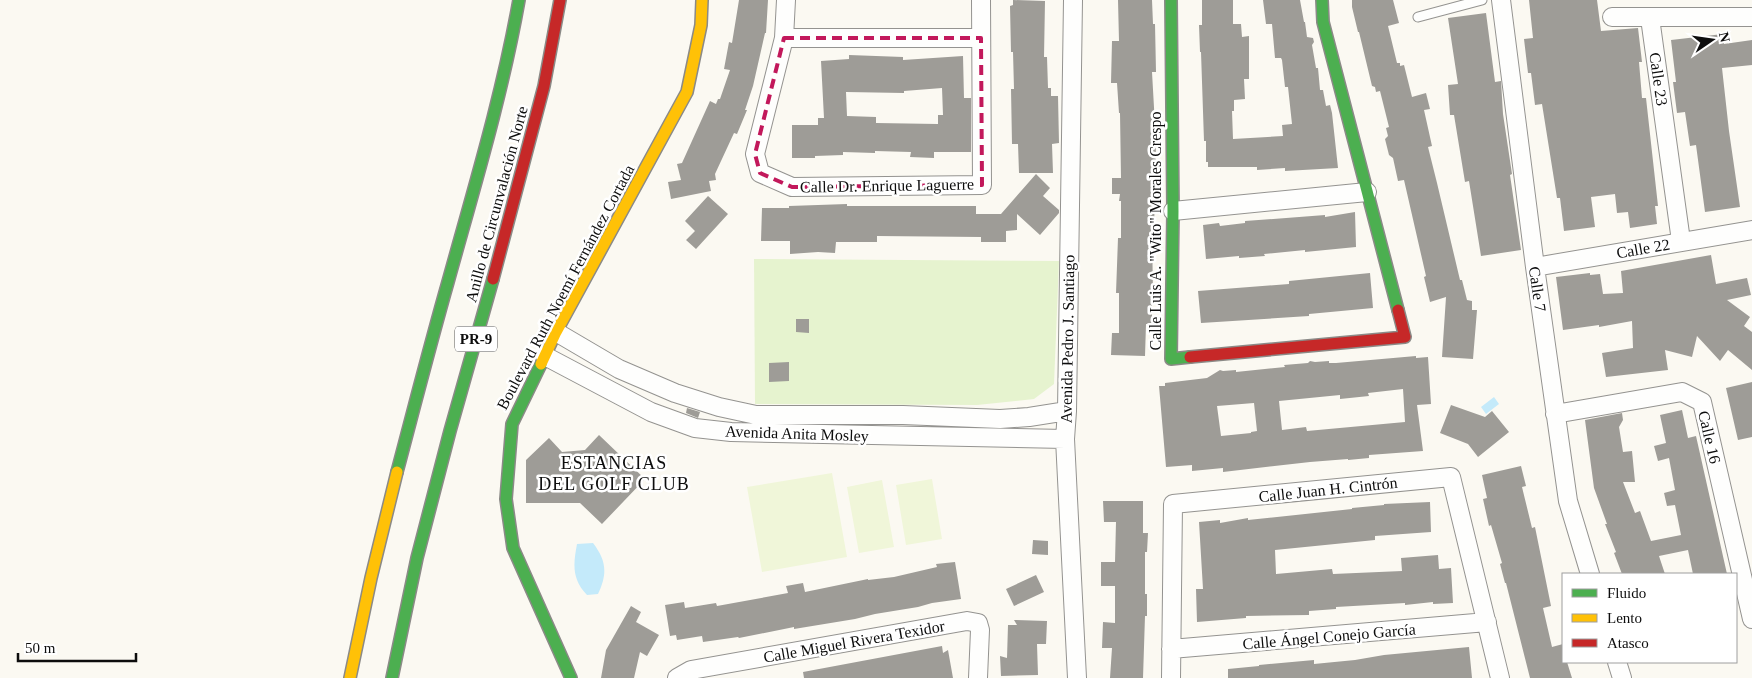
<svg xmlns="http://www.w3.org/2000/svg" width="1752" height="678" font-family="'Times New Roman',serif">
<rect width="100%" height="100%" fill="#fbf9f2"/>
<!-- green -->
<path fill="#e6f3cf" d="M754 259 1059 261 1054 384 1034 399 977 405 755 404Z"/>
<!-- pitch -->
<path fill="#f0f6d9" d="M832 473 847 557 762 572 747 487Z
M932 479 942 539 906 545 896 485Z
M882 480 894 547 859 553 847 487Z"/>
<!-- water -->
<path fill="#c4eafa" d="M1494 397 1499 404 1486 414 1481 407Z
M593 543C606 560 608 573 598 594L587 595C572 579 573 565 577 544Z"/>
<!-- building -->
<path fill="#9e9c97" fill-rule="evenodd" d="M739 0H768L766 33H765L753 86 745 110H747L737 134 734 133 715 174 716 180 709 181 711 191 671 199 668 182 681 180 677 164 682 163 710 101 716 104 718 99H720L730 70 724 69 729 42 732 43Z
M1013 0 1045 1 1044 57H1047L1048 88H1051V96H1058L1059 143 1052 144 1053 173H1019L1018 144H1012L1011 89H1014L1013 52H1011L1010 6 1013 5Z
M1118 0H1152L1153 24H1155L1156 72H1152L1156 143 1154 232H1152L1153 294H1152V324H1146L1145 356 1111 355 1112 333H1119V293H1116L1118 238H1121V201H1119L1120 194H1112V178H1121L1120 113H1119L1117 83H1111L1112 41H1119Z
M1202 0H1233V24H1241L1242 37 1249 36V79H1244L1245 99 1234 100V111H1232L1233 139 1283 136 1282 125 1292 124 1288 87H1285L1282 60 1281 58H1275L1272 24H1266L1263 0H1300L1304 22H1305L1307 37 1313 38 1314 42 1312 45 1316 68H1318L1320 90H1323L1326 106 1330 105 1332 113 1338 168 1285 171V168L1257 170V167H1208V162H1206V141H1204L1201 52H1200L1199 25H1202Z
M1352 0H1393L1399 23 1388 26 1397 63H1400V66L1404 65 1412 97 1426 93 1430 109 1424 110 1432 146 1428 147 1437 183 1460 280H1462L1467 300 1472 301V310H1477L1473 359 1442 357 1446 297 1430 302 1424 277 1426 276 1404 180 1398 181 1393 158 1389 155 1385 139 1388 136 1386 128 1389 127 1380 91 1376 92 1375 87 1372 86 1359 32H1358L1352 7Z
M1529 0H1597L1601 31 1638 28 1642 62H1639L1642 98H1646L1658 206H1655L1657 224 1630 228 1628 212 1617 213 1615 194 1591 197 1595 227 1564 231 1560 198H1557L1542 104 1535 105 1531 73H1528L1524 39 1533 38Z
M1486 13 1495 82 1501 81 1503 114 1512 174 1510 175 1521 250 1481 256 1469 181 1465 182 1454 115H1450L1448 85 1458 84 1448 18Z
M1723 34 1724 44 1752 40V65L1722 68 1729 131 1740 207 1705 212 1696 145 1690 146 1685 112 1677 113 1673 82H1676L1671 40Z
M849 55 903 57V60L963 56 964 98H971V152H934V158L910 157 911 152 875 151V153L843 152V155L815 156V158H792V125H818V118H824L821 61 849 59ZM942 88 943 115H938V124L876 123V117L847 116 846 92 904 93V91Z
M1036 174 1050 188 1043 196 1059 210V213L1040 235 1017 214V230L1006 231V242H981V237L877 236V242H836L835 253 818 252 790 254V241H761L762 208H789V206L847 204V206H976V214H1001Z
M708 196 728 214 696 249 686 240 695 231 685 221Z
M1355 212 1356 247 1305 252V250L1264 254 1265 256 1239 258V256L1206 259 1203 225 1219 223 1220 226 1245 223V221L1325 215V217Z
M1711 255 1716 284 1747 278 1751 295 1727 300 1750 317 1744 326 1752 332V370L1728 350 1720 361 1697 336 1692 357 1665 350 1668 370 1606 377 1602 353 1633 348 1632 321 1599 327V325L1563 330 1556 277 1590 273V275L1600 274 1603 294 1623 293 1621 271Z
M1370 273 1373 308 1309 314V316L1201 323 1198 291 1289 284V281Z
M796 319H809V333L796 332Z
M1416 356V358L1428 357 1431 404 1417 405 1423 451 1369 455V458L1348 460V459L1310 462 1223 472V468L1192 471V465L1166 467 1159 386H1165V383L1207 378 1220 370 1223 371 1236 370V372L1285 367 1284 365 1308 363 1310 361 1315 362 1329 361V363H1336ZM1403 389 1405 422 1307 431 1306 427 1282 430 1279 401 1340 395V399L1369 396 1368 393ZM1254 403 1257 431 1251 432V433L1221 436 1217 406Z
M789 362V381L769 382V363Z
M1752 382V437L1738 440 1726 388Z
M1451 405 1485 417 1492 411 1509 432 1478 457 1468 444 1440 433Z
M687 408 700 412 698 418 686 413Z
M1682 410 1688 438 1696 436 1727 574H1693L1688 550 1659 556 1665 574H1622L1614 553 1616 552 1605 524H1607L1594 488 1585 420 1622 413 1623 420 1619 427 1623 452 1632 451 1635 482H1623L1635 513 1640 511 1651 541 1681 535 1675 505 1667 506 1664 493 1675 490 1669 458 1658 461 1654 446 1666 443 1660 415Z
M599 435 645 479 602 524 580 503H526V460L549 438 562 452 585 450Z
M1521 466 1526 486 1522 487 1532 528 1535 527 1551 606 1543 608 1552 647 1563 644V662H1567L1572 678H1530L1506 583H1505L1500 564 1502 563 1491 525 1489 526 1483 499 1487 498 1482 475Z
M1103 501H1143V533H1148L1147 552H1145V594H1147V616H1145L1143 678H1110L1112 648H1102L1103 622 1115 623V586H1101V562H1115L1116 522H1104Z
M1430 502 1431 532 1375 536V540L1275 550 1276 574 1332 569 1333 574 1402 571 1401 558 1438 555 1439 569 1451 568 1453 603 1433 604V602L1405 605V603L1336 607V609L1309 611V615L1246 616V618L1197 622 1196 589H1203L1199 522 1220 520V523L1248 518V520L1352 509V508L1384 505V504Z
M1033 540 1048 541V555L1032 554Z
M955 562 961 599 932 603 918 607 875 614 855 619 794 629V627L739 638 738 637 703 642 702 636 677 640 676 635 670 636 665 605 684 602 685 608 716 603 717 606 788 593 786 586 803 583 805 592 868 579V580L894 577 937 567 936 564Z
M1036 575 1044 592 1014 606 1006 589Z
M631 606 641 612 636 622 659 635 647 656 640 652 634 678H601L606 650Z
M1014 620 1047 621 1046 644H1037L1038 675 1001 676 1000 656 1007 658 1008 625H1017Z
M942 646 943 653 948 650 953 678H804L803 672Z
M1469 647 1472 678H1228V669L1259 666V665L1314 660V664L1355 660 1384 655Z"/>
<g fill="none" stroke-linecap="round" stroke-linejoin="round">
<!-- lane casing -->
<g stroke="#949390" stroke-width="11">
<path id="lane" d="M1418 17 1482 0"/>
</g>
<!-- street casing -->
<g stroke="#949390" stroke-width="20">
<path id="street" d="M786 0 784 38 755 154 760 173 792 187 982 185 981 0
M1073 0 1067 411 1065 439 1077 678
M1501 0 1535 267 1568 501 1590 574
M1612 17H1752
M1650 18 1681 241
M784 38H981
M1173 211 1367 192
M1535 267 1752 230
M556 332 619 369 675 393 719 407 756 415H903L1000 419 1029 417 1067 411
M545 356 651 412 695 428 731 432 1065 439
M1555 414 1682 392 1702 402 1752 619
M1171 649 1487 622
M1617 662 1622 678
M677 678 691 670 967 621 978 623 980 630 978 678
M1171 678 1173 504 1451 477 1500 678"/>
</g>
<!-- fast casing -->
<g stroke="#8b8a87" stroke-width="14">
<path id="fast" d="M1171 0 1173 211 1171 359 1190 357
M1322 0 1323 22 1398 310
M541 364 512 424 506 499 513 548 571 678
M397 472C414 408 430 345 448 282 474 188 502 96 519 0
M392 678 417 558 450 431 493 279"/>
</g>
<!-- slow casing -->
<g stroke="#8b8a87" stroke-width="14">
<path id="slow" d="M541 364 556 332 687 92 701 25 702 0
M350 678 371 578 397 472"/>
</g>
<!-- jam casing -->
<g stroke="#8b8a87" stroke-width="14">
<path id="jam" d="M493 279 544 86 560 0
M1190 357 1405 337 1398 310"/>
</g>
<!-- lane -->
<use href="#lane" stroke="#fefefd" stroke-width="9"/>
<!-- street -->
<use href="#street" stroke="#fefefd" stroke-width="18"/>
<!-- fast -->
<use href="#fast" stroke="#4caf50" stroke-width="11"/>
<!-- slow -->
<use href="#slow" stroke="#ffc107" stroke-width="11"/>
<!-- jam -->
<use href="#jam" stroke="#c62828" stroke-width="11"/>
</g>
<!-- marked area -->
<path fill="none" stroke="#c2185b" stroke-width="4" stroke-dasharray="10 6" stroke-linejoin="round" d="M784 38H981L982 185 792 187 760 173 755 154Z"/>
<g text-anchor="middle" stroke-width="5" stroke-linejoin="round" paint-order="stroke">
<!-- shield labels -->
<rect fill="#fff" stroke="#565656" stroke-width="1" x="455" y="326.5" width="42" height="25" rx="4"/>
<g font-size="15" font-weight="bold" fill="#0d0d0d">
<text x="476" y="344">PR-9</text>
</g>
<!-- street labels -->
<g font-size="16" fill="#0d0d0d" stroke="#fff">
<text transform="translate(1659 79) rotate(82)" y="6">Calle 23</text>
<text transform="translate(887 185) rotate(-1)" y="6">Calle Dr. Enrique Laguerre</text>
<text transform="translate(496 204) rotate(-75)" y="6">Anillo de Circunvalación Norte</text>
<text transform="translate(1155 231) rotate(-90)" y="6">Calle Luis A. "Wito" Morales Crespo</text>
<text transform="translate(1643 248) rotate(-10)" y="6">Calle 22</text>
<text transform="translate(565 287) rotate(-62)" y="6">Boulevard Ruth Noemí Fernández Cortada</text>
<text transform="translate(1538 289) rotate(82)" y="6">Calle 7</text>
<text transform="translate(1067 339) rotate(-89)" y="6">Avenida Pedro J. Santiago</text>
<text transform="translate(797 433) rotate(2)" y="6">Avenida Anita Mosley</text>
<text transform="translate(1710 437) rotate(77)" y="6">Calle 16</text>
<text transform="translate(1328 489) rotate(-6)" y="6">Calle Juan H. Cintrón</text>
<text transform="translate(1329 636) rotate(-5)" y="6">Calle Ángel Conejo García</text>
<text transform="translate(854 641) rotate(-10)" y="6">Calle Miguel Rivera Texidor</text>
</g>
<!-- neighbourhood labels -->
<g font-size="18" letter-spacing="1" fill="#0d0d0d" stroke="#fff">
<text x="614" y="469">ESTANCIAS<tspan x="614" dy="21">DEL GOLF CLUB</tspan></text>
</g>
</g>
<!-- legend -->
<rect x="1562" y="573" width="175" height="90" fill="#ffffff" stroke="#9e9e9e"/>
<rect x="1572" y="589" width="25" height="8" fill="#4caf50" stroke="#9e9e9e"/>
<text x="1607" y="598" font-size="15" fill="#0d0d0d">Fluido</text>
<rect x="1572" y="614" width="25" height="8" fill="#ffc107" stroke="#9e9e9e"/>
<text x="1607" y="623" font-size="15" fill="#0d0d0d">Lento</text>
<rect x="1572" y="639" width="25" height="8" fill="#c62828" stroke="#9e9e9e"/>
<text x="1607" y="648" font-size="15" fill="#0d0d0d">Atasco</text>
<!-- north arrow -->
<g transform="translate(1712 40) rotate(77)" stroke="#ffffff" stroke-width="4" paint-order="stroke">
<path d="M0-4L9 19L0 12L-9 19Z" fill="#0d0d0d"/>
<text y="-8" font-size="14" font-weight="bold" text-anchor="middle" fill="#0d0d0d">N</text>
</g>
<!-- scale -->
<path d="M18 653v8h118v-8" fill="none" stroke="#0d0d0d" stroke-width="2.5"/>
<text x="25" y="653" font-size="15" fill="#0d0d0d" stroke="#ffffff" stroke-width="4" paint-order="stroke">50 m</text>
</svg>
